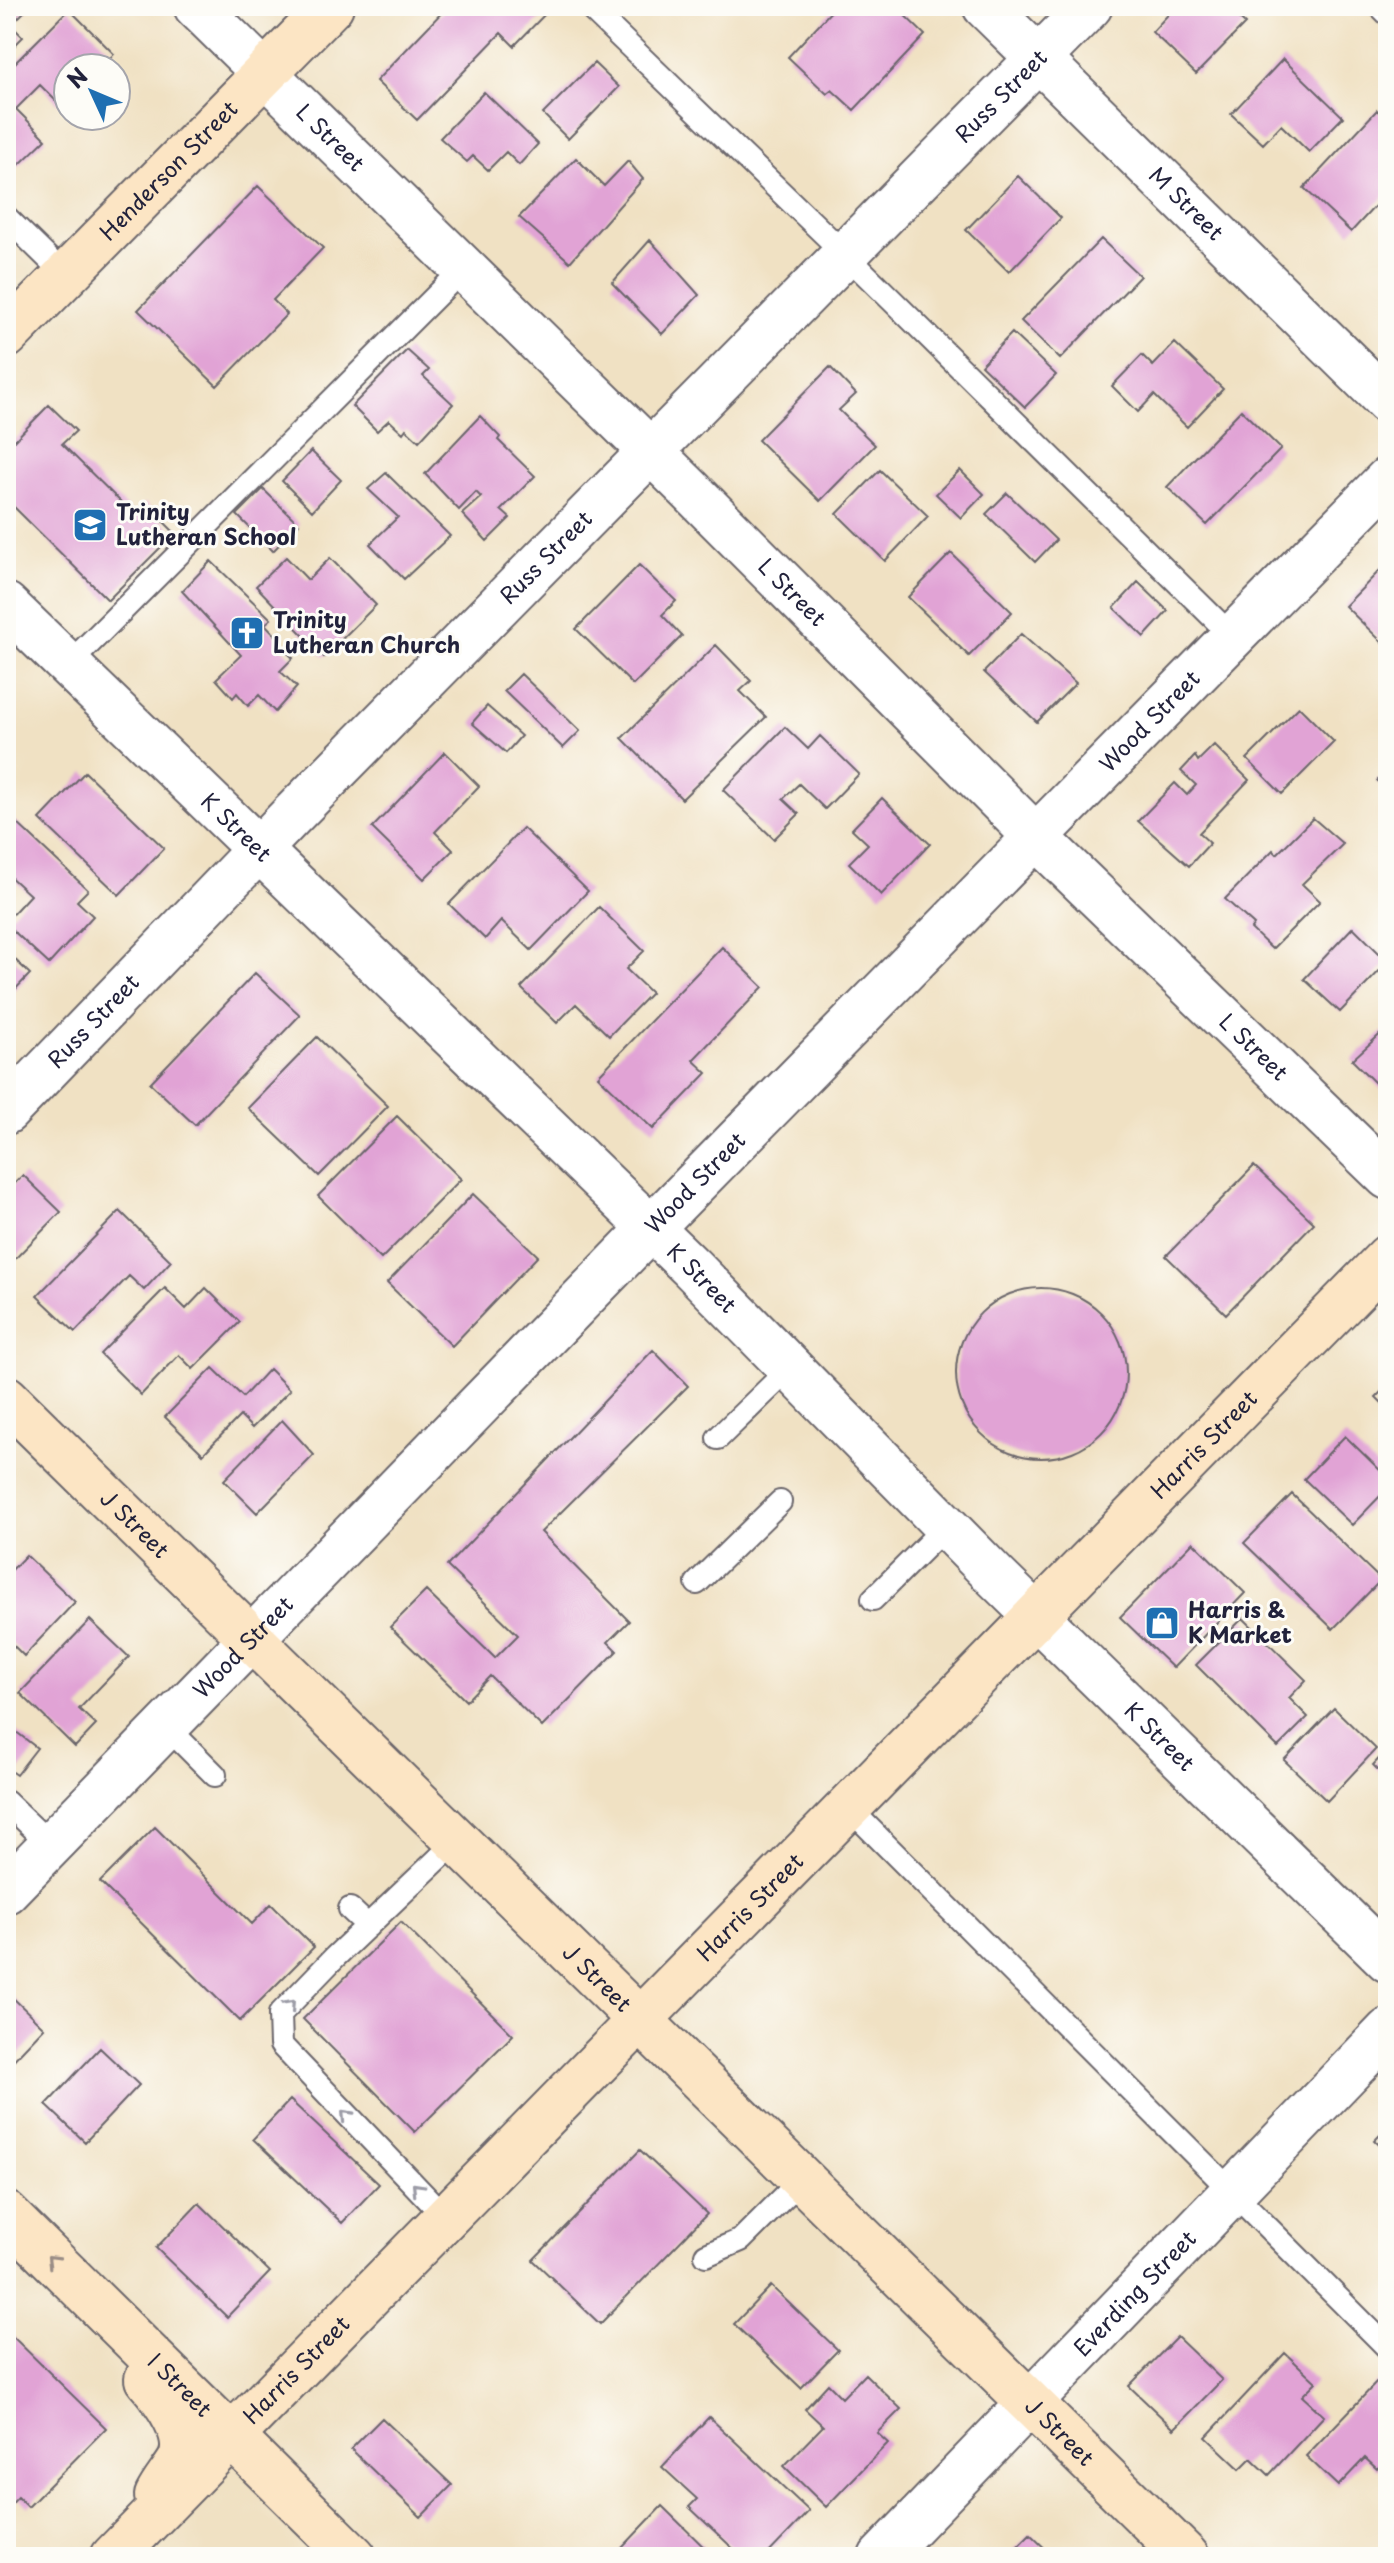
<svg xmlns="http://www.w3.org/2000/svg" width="1394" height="2563" font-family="'Playpen Sans',sans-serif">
<rect width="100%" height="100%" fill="#fdfcf7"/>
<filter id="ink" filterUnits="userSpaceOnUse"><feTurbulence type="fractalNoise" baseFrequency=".0125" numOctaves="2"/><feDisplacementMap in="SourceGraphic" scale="16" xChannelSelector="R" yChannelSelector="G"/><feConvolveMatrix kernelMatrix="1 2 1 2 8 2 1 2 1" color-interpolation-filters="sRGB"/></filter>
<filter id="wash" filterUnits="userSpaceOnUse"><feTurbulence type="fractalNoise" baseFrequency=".006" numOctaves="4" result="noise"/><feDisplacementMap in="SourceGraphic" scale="32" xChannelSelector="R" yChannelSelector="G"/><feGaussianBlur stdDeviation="1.8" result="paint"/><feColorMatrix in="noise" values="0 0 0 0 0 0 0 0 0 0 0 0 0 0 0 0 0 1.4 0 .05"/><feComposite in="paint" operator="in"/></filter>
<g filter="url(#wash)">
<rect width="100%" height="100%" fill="#f0e1c3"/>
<g id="blocks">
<!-- building -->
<path fill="#e1a3d5" d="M6 6H30L11 25 23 37 6 54Z
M448 6 551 8 514 46 501 33 417 120 376 81Z
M836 6H895L925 35 854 110 832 90 827 94 788 57Z
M1176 6H1226L1245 24 1196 74 1152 32Z
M69 9 114 54 101 68H68V101L62 107 40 85 16 109 46 139 18 166 6 155V72Z
M1283 59 1343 117 1309 152 1281 125 1263 144 1231 114Z
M594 63 619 87 568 139 543 114Z
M484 92 538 144 519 165 506 152 488 170 473 156 467 162 440 138Z
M1377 110 1388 121V192L1351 232 1304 188Z
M576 158 604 186 628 161 643 179 570 262 519 217Z
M1018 176 1061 218 1009 272 966 230Z
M258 186 323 248 273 300 287 314 217 386 138 310Z
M1101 239 1140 276 1060 359 1021 321Z
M650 240 699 295 662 334 612 283Z
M1012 333 1056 375 1025 407 981 365Z
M1175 343 1223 389 1187 427 1154 395 1138 412 1112 386 1142 355 1153 366Z
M407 350 429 370 423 376 453 404 419 441 406 429 403 433 389 420 377 431 352 406Z
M830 367 856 394 839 410 875 445 820 501 758 440Z
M49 405 76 431 62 444 134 515 145 503 175 533 108 600 6 499V449Z
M1241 410 1281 449 1207 525 1167 487Z
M480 416 500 437 498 440 535 476 501 510 510 518 487 541 462 514 481 497 476 492 459 510 425 474Z
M311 451 341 480 312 511 282 481Z
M880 470 928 516 885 561 837 514Z
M960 470 984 494 961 518 936 494Z
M386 473 450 536 404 579 370 544 398 517 368 489Z
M263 489 299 524 273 551 237 515Z
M1007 493 1056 540 1035 562 986 514Z
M951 553 1012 612 969 656 908 597Z
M286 557 308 580 330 558 376 605 324 657 256 586Z
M211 561 271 619 265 624 282 642 279 645 293 658 280 671 297 687 275 712 259 695 248 706 237 693 233 698 216 679 241 655 182 591Z
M1388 562V648L1345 606Z
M639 565 676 601 662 615 682 636 633 685 576 629Z
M1138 582 1168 611 1144 637 1114 608Z
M1021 634 1076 683 1037 722 984 672Z
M716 645 751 681 740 691 766 717 682 799 622 738Z
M521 674 580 731 563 748 504 691Z
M487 706 521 736 506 753 472 723Z
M1299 707 1334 742 1282 794 1247 759Z
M785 727 808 749 820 736 859 774 825 809 799 784 783 799 799 814 774 839 723 790Z
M1214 745 1249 780 1199 833 1210 843 1189 866 1138 821 1175 783 1187 795 1196 785 1181 771 1195 756 1198 761Z
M445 752 479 786 435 832 453 850 424 879 372 828Z
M1388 769V792L1377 781Z
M85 772 164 848 119 895 40 819Z
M882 798 930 844 881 895 849 863 868 844 852 829Z
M1313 818 1343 844 1302 884 1320 901 1272 949 1251 929 1254 925 1225 899 1273 850 1277 854Z
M15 821 88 890 77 901 93 916 49 964 6 924V921L30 895 6 873V831Z
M523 828 588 891 531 950 501 921 485 939 449 904Z
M599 907 644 951 626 969 651 993 609 1036 576 1004 557 1023 521 988Z
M1353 927 1388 962 1340 1012 1304 979Z
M722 947 763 987 693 1060 707 1073 653 1129 598 1076Z
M6 951 30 974 6 999Z
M255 973 300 1015 195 1125 150 1083Z
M1386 1029 1388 1031V1096L1352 1060Z
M317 1037 388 1106 319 1176 248 1108Z
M397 1116 461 1179 381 1259 318 1196Z
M1254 1166 1314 1223 1226 1314 1166 1256Z
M23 1175 61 1212 8 1266 6 1264V1192Z
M473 1194 538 1256 452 1346 387 1283Z
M120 1211 171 1261 144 1290 129 1276 75 1332 37 1296Z
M165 1288 186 1309 206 1288 240 1322 193 1369 179 1355 141 1395 100 1354Z
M956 1373a85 85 0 1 1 170 0a85 85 0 1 1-170 0Z
M653 1350 688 1386 541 1532 629 1621 608 1642 617 1651 542 1727 490 1676 466 1701 390 1627 426 1591 495 1658 518 1635 447 1566Z
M213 1368 243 1397 269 1369 290 1390 252 1428 240 1416 203 1454 165 1417Z
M1388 1385V1409L1376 1397Z
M282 1420 314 1455 257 1513 224 1480Z
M1345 1436 1388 1478V1488L1352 1525 1304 1479Z
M1292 1494 1381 1580 1333 1629 1244 1543Z
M1193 1542 1245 1593 1173 1668 1120 1617Z
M26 1555 75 1602 24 1656 6 1638V1576Z
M1243 1618 1306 1680 1289 1698 1308 1717 1278 1747 1196 1665Z
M90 1620 129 1657 79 1709 96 1725 75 1747 20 1693Z
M1334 1708 1376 1749 1327 1801 1284 1760Z
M6 1724 37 1748 16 1775 6 1768Z
M1388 1749V1780L1373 1765Z
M155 1827 252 1924 271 1904 314 1947 240 2021 100 1882Z
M401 1922 513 2035 415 2132 303 2019Z
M6 1991 44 2028 6 2068Z
M100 2048 139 2085 85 2142 46 2105Z
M290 2100 379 2184 342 2223 253 2139Z
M1388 2126V2153L1374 2140Z
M640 2150 707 2214 600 2324 533 2260Z
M199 2203 270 2272 227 2317 156 2248Z
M771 2286 838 2350 801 2388 734 2324Z
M6 2330 106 2428 28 2507 18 2497 6 2510Z
M1177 2337 1222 2380 1174 2429 1129 2386Z
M1285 2353 1316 2382 1302 2396 1324 2416 1269 2475 1251 2458 1240 2469 1206 2437Z
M865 2374 901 2409 877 2433 888 2443 826 2507 784 2466 823 2426 805 2409 828 2384 842 2398Z
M1380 2379 1388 2387V2457L1377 2469 1365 2458 1338 2486 1306 2456Z
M709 2417 809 2511 765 2557H742L689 2507 697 2499 662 2467Z
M382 2418 452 2485 421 2517 351 2449Z
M662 2506 714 2557H631L622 2548Z
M1030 2534 1054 2557H1007Z"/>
</g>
</g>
<g filter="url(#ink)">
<use href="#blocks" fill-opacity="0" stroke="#6a656b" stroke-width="2"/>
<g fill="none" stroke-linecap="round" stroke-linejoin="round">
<!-- lane casing -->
<g stroke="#6a656b" stroke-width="26">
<path id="lane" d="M588 6 845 254 1233 637
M1380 6 1388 14
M6 217 66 276
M68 665 464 268
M718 1438 790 1368
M697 1583 780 1502
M873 1599 946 1526
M167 1727 215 1775
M6 1802 51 1845
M847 1806 1388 2348
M350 1909 368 1926
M446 2218 281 2045 280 2014 335 1957 458 1840
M706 2255 741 2240 802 2179"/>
</g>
<!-- street casing -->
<g stroke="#6a656b" stroke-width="48">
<g id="street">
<path id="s1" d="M196 6 689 489 1037 838 1388 1177"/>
<path id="s2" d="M985 6 1388 402"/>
<path id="s3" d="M6 605 691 1267 996 1577 1388 1960"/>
<path id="s4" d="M6 1112 291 816 1090 6"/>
<path id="s5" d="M6 1891 651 1228 1388 479"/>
<path id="s6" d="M881 2557 1388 2031"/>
</g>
</g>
<!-- secondary casing -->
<g stroke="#6a656b" stroke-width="48">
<g id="secondary">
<path id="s7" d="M6 336 331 6"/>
<path id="s8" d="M6 1398 1187 2557"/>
<path id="s9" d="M6 2214 354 2557"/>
<path d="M147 2379C164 2398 195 2438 178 2464 171 2475 163 2484 157 2496"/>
<path id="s10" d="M113 2557 1388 1257"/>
</g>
</g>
<!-- lane -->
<use href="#lane" stroke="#fff" stroke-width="22"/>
<!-- street -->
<use href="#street" stroke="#fff" stroke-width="44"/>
<!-- secondary -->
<use href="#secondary" stroke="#fce5c4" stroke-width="44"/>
</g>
<!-- one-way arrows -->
<defs><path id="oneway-chevron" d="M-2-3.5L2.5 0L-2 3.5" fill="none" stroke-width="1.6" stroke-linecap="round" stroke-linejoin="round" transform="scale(2)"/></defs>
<g stroke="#9c9ca7">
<use href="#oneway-chevron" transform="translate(290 2005) rotate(-48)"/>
<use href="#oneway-chevron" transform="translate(346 2115) rotate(-133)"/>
<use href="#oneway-chevron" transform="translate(417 2188) rotate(-134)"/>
</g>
<use stroke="#9a8d86" href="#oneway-chevron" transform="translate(52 2260) rotate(-135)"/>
</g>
<!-- icons -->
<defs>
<g id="school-square" transform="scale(1.8)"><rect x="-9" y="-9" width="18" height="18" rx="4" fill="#1f6fb2" stroke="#fdfcf7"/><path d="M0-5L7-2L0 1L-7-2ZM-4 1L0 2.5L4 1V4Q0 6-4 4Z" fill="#fff"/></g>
<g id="church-square" transform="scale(1.8)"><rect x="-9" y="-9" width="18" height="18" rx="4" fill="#1f6fb2" stroke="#fdfcf7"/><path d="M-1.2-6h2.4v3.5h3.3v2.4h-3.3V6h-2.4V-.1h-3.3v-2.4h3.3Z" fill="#fff"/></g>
<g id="shop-square" transform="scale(1.8)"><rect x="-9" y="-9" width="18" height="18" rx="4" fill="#1f6fb2" stroke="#fdfcf7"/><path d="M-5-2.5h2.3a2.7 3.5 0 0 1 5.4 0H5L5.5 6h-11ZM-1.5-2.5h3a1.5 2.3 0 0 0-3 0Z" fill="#fff"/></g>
</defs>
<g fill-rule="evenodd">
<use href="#school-square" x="90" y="525"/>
<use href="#church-square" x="247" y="633"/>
<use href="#shop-square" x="1162" y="1623"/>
</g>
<g text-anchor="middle" stroke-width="6" stroke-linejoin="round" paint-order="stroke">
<!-- street labels -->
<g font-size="22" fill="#22223b" stroke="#fdfcf7">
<text dy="8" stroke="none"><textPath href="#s4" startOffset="1422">Russ Street</textPath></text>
<text dy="8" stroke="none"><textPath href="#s1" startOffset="188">L Street</textPath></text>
<text dy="8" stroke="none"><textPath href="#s7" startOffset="232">Henderson Street</textPath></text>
<text dy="8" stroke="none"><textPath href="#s2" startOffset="282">M Street</textPath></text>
<text dy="8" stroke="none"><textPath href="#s4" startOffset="774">Russ Street</textPath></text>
<text dy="8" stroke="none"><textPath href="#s1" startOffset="836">L Street</textPath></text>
<text dy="8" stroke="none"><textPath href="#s5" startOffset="1636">Wood Street</textPath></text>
<text dy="8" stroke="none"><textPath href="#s3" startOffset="320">K Street</textPath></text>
<text dy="8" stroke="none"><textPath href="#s4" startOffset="126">Russ Street</textPath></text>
<text dy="8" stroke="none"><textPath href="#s1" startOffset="1484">L Street</textPath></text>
<text dy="8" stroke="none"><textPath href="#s5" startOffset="988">Wood Street</textPath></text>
<text dy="8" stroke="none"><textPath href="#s3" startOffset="968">K Street</textPath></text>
<text dy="8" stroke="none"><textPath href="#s10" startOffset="1558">Harris Street</textPath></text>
<text dy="8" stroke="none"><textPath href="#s8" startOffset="180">J Street</textPath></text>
<text dy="8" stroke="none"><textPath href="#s5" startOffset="340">Wood Street</textPath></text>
<text dy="8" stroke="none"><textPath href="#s3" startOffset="1616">K Street</textPath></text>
<text dy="8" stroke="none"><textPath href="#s10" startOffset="910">Harris Street</textPath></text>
<text dy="8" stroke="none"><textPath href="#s8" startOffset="828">J Street</textPath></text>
<text dy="8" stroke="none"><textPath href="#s6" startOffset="366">Everding Street</textPath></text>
<text dy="8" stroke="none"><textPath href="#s10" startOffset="262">Harris Street</textPath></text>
<text dy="8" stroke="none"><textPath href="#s9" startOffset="244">I Street</textPath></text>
<text dy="8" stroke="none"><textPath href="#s8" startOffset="1476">J Street</textPath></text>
</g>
<!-- poi labels -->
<g font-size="22" font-weight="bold" fill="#22223b" stroke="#fdfcf7" text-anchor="start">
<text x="116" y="520">Trinity<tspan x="116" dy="25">Lutheran School</tspan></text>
<text x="273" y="628">Trinity<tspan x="273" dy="25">Lutheran Church</tspan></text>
<text x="1188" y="1618">Harris &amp;<tspan x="1188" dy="25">K Market</tspan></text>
</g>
</g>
<!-- margin -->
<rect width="1394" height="2563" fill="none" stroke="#fdfcf7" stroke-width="32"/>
<!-- north arrow -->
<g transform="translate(92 92) rotate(314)"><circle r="38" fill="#fdfcf7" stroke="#a5a5ac" stroke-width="2"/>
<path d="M0-6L14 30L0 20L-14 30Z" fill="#1f6fb2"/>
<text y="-12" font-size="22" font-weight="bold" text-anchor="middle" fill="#22223b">N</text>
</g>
</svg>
